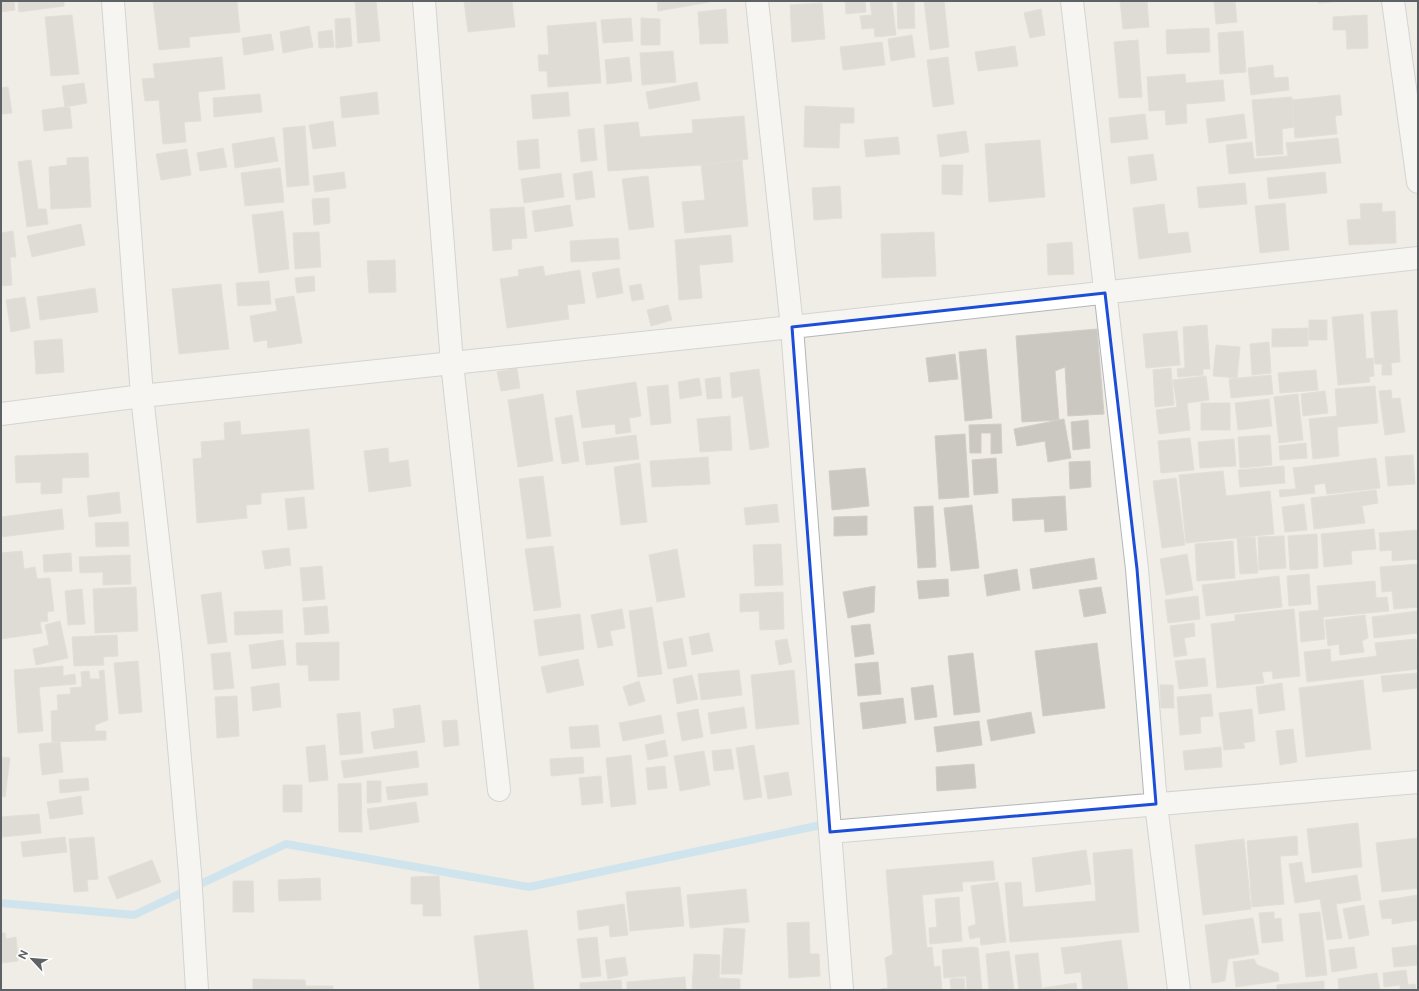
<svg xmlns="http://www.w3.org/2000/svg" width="1419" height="991" font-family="'Public Sans',sans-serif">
<rect width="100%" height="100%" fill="#efede6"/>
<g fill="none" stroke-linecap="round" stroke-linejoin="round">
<!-- stream -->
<path stroke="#acdaf9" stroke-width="8" d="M1 903 134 915 286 844 529 887 821 825"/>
</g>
<!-- building -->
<path fill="#cbc8c2" stroke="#d3cec5" d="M1 1H14L15 10 1 12Z
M18 1H64V6L19 12Z
M153 1H237L240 32 189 37 190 47 159 50Z
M355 1H376L380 41 358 43Z
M464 1H491V2L512 1 515 27 468 32Z
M657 1H709L710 2 658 11Z
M845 1H865L866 12 846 14Z
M881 1H892L896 35 875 37 874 28 862 29 860 16 872 15 870 2Z
M897 1H914L915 28 898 29Z
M924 1H944L949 47 930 50Z
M1120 1H1147L1149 27 1123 29Z
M1214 1H1235L1237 22 1216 24Z
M1318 1H1345L1318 3Z
M822 3 825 39 792 42 790 5Z
M726 9 728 43 700 44 698 12Z
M1041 9 1045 35 1030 38 1024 13Z
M72 15 79 74 51 76 45 17Z
M1367 15 1368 48 1347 49 1346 30H1333V17Z
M350 18 352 46 336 48 335 19Z
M631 18 633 41 603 43 601 20Z
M641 18 660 19V45H641Z
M596 22 601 83 548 87 547 71H539L538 55H549L547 26Z
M309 26 313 47 283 53 280 32Z
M1209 28 1210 52 1167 54 1166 30Z
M332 30 334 47 319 48 318 32Z
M1243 31 1246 72 1220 74 1218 33Z
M271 34 274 50 244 55 242 38Z
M912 35 915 57 891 61 888 39Z
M1138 40 1142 97 1119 98 1114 42Z
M882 42 885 65 843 70 840 47Z
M1015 46 1018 66 978 71 975 52Z
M673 51 676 82 642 85 640 53Z
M222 57 225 89 198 92 201 121 184 122 186 142 163 144 159 100 145 101 142 79 155 78 153 64Z
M629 57 632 81 607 84 605 60Z
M948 57 954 104 933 107 927 60Z
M1273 65 1274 78 1288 77 1289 90 1251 95 1248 68Z
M1185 74 1186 83 1223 80 1225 101 1186 104 1187 123 1166 125 1165 110 1149 111 1147 77Z
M697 82 700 100 649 109 646 92Z
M84 83 87 103 65 107 62 86Z
M8 87 12 113 1 114V88Z
M377 92 379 114 342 118 340 97Z
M568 92 570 116 533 119 531 95Z
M260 94 262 112 214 117 213 98Z
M1340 95 1342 115 1335 116 1337 134 1295 138 1292 100Z
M1292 97 1294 127 1282 129 1283 154 1257 156 1252 100Z
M805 106 854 108V123H840L839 148 804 147Z
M65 107 70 108 72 128 44 131 42 110Z
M1145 114 1148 139 1111 143 1109 118Z
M1244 114 1247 138 1209 143 1206 119Z
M744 116 748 159 701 165 608 171 604 125 638 122 640 137 693 133 692 120Z
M333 121 336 146 313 149 309 125Z
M305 126 309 185 287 187 283 128Z
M594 128 597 160 581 162 578 130Z
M966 131 969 152 940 157 937 135Z
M274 137 278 161 235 168 232 144Z
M898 137 900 154 866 157 864 140Z
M1338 138 1341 163 1229 174 1226 145 1252 142 1254 159 1288 156 1286 143Z
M538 139 540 168 519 170 517 141Z
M1040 140 1045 197 989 202 985 144Z
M223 148 227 167 200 171 197 153Z
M187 149 191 175 161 180 156 154Z
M1153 154 1157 180 1131 184 1128 157Z
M88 157 91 207 51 209 49 167 67 165V158Z
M31 160 38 209H46L48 224 27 227 18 162Z
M742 160 748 226 685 233 682 202 705 200 701 165Z
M942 165H963L962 195 942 194Z
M280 168 284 202 245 206 241 173Z
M592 171 595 197 576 200 573 174Z
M344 172 346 188 315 192 313 176Z
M1325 172 1327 193 1269 199 1267 178Z
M561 173 564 197 524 203 521 179Z
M648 176 654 227 629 230 622 179Z
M1245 183 1247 204 1199 208 1197 187Z
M840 186 842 218 814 220 812 188Z
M329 198 330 223 314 225 312 199Z
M1285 203 1289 250 1260 253 1255 206Z
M1382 203V212L1395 211 1396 243 1349 245 1347 220 1361 219 1360 204Z
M1164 204 1168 234 1188 232 1191 252 1139 259 1133 208Z
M570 205 573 226 535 232 532 211Z
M524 207 527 238 511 239 512 249 493 251 490 209Z
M283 211 289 269 259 273 252 215Z
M81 224 85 245 32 257 27 236Z
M13 231 16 257H10L12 285 1 286V233Z
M319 232 321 267 295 269 293 233Z
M934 232 936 276 882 278 881 234Z
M731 235 733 262 699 265 702 298 679 300 675 240Z
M618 238 620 259 571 262 570 241Z
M1072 242 1074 274 1048 275 1047 244Z
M395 260 396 292 369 293 367 261Z
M543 266 545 276 580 270 585 303 567 305 569 319 507 328 500 279 519 276 518 270Z
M619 268 623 293 597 298 592 273Z
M314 276 315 291 297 293 295 278Z
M269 281 271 304 238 306 236 283Z
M221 284 229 349 179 354 172 289Z
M641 284 644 299 632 301 629 286Z
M95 288 98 312 40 320 37 297Z
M294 296 302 343 268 348 267 340 254 342 250 316 277 311 275 299Z
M25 297 30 328 11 332 6 300Z
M668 305 672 320 651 326 647 310Z
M1397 310 1400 362 1391 363 1392 375H1382V364H1375L1371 312Z
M1363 314 1366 359 1373 358 1374 376 1369 377 1370 382 1338 385 1332 317Z
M1309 320H1327V340H1309Z
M1207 325 1210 369H1203V375L1178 377 1177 369 1185 368 1183 327Z
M1308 328V346L1272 347V329Z
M1097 329 1104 414 1068 416 1065 367 1055 371 1059 420 1022 422 1016 336Z
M1177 331 1180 365 1146 368 1143 334Z
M62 339 64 372 36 374 34 341Z
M1269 342 1271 373 1252 375 1250 344Z
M1216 345 1240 347 1237 378 1213 376Z
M986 349 992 418 965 421 959 352Z
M955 354 958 379 929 382 926 358Z
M517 368 520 388 501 391 497 372Z
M1171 368 1174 405 1155 407 1153 370Z
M759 369 769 447 750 450 743 396 732 398 730 373Z
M1316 370 1318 390 1280 393 1278 373Z
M1271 375 1273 394 1231 398 1229 379Z
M1206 376 1209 400 1187 403 1190 430 1159 434 1156 410 1177 407 1173 380Z
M720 377 722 398 707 399 705 379Z
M699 378 702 395 680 399 678 382Z
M636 382 641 416 629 418 631 432 616 434 615 424 582 428 576 391Z
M668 385 671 423 651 425 647 387Z
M1375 386 1378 423 1337 427 1339 456 1313 459 1309 419 1337 416 1335 389Z
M1391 390 1392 399 1400 398 1405 432 1385 435 1379 391Z
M1325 391 1328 413 1303 416 1301 394Z
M543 394 553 461 518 467 508 400Z
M1298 394 1303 440 1279 443 1274 397Z
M1269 399 1272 426 1238 430 1235 403Z
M1201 403H1230V430H1201Z
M572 415 579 461 562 464 555 418Z
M730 416 732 450 700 452 697 419Z
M1064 419 1071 458 1048 462 1045 441 1017 446 1014 429Z
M1088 420 1090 448 1073 450 1071 422Z
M240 421 241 435 309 429 314 489 261 493V504L246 505 247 518 197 523 193 459 202 458 201 442 225 440 224 423Z
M1001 424 1002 453 991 454V433H981V453H970L969 425Z
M965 434 969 497 939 499 935 436Z
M636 435 639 459 586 465 583 442Z
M1270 435 1272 465 1240 468 1238 437Z
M1190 438 1194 470 1161 473 1158 441Z
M1234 439 1236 466 1200 468 1198 442Z
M1306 443 1307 458 1280 460 1279 446Z
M388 448 389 463 408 460 411 486 369 492 364 451Z
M88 453 89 477 62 478V493L41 494V482L16 483 15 456Z
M1413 455 1415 484 1388 486 1385 457Z
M708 457 710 484 652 487 650 461Z
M996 458 998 493 974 495 972 460Z
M1376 458 1380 488 1327 494 1325 483 1314 485 1315 493 1280 497 1279 490 1296 489 1293 468Z
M1090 461 1091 487 1070 489 1069 462Z
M640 463 647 522 621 525 614 467Z
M1284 466 1285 483 1240 487 1238 470Z
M865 468 869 506 832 510 829 471Z
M1223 471 1226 496 1270 491 1274 534 1186 543 1179 475Z
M543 476 551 536 527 539 519 479Z
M1176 478 1185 545 1162 548 1153 481Z
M1376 490 1378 503 1362 506 1365 523 1314 529 1311 498Z
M119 492 121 513 89 517 87 496Z
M1065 496 1067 530 1045 532 1044 519 1013 521 1012 499Z
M304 497 307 528 288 530 285 499Z
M777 504 779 522 746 525 744 508Z
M1304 504 1307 530 1285 532 1282 507Z
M972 505 979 568 951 571 944 508Z
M933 506 936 567 918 568 914 507Z
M62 509 64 529 1 537V517Z
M867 516V535L834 536V517Z
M128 522 129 546 96 547 95 523Z
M1374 529 1376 549 1351 551 1352 564 1324 567 1321 534Z
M1418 530V559L1392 561V550L1380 551 1379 533Z
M1317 534 1318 568 1290 570 1288 536Z
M1284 536 1286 568 1259 570 1258 537Z
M1255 537 1258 573 1240 574 1237 538Z
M1233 541 1235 578 1197 581 1195 544Z
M781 544 783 585 755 586 753 545Z
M553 546 561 607 534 611 525 549Z
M289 548 291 565 265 569 262 551Z
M677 549 685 597 657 602 649 555Z
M22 551 24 569 35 567 37 579 50 578 54 611 47 612 48 621 40 622 42 633 1 639V553Z
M71 553 72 571 44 572 43 555Z
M1187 554 1193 590 1166 595 1160 559Z
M130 555 131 584 103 585V572L80 573 79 557Z
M1094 558 1097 579 1033 589 1030 569Z
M1418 564V607L1394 609 1392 591 1382 592 1380 567Z
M322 566 325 599 303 601 300 568Z
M1017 569 1020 590 987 596 984 575Z
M1309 574 1311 604 1289 606 1287 576Z
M1279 576 1282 607 1206 616 1202 585Z
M948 579 949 596 919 599 917 581Z
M1375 581 1376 598 1387 597 1389 611 1323 617 1325 639 1301 642 1299 612 1319 610 1317 586Z
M875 586 874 612 848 618 843 592Z
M136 587 138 631 95 633 93 589Z
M1101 587 1106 613 1084 617 1079 590Z
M82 589 85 624 68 625 65 591Z
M221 592 227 642 208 644 201 595Z
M783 592 784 629 760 630 759 611 740 612V594Z
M1198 596 1200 619 1168 623 1165 600Z
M327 606 329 633 305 635 303 608Z
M652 607 662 674 638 677 629 611Z
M622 609 625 628 610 631 613 645 598 648 591 615Z
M1294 609 1300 676 1273 679 1272 671 1262 672 1264 683 1217 688 1211 624 1235 621V615Z
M282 610 283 633 235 635 234 612Z
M1418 611V633L1374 638 1372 617Z
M580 614 584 649 539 656 534 620Z
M1365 615 1368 638 1362 641 1364 652 1340 655 1339 644 1328 646 1325 620Z
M60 621 68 658 36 665 33 649 49 645 45 625Z
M1194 623 1195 636 1184 638 1187 655 1174 657 1170 626Z
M870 624 874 654 855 657 851 626Z
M709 633 713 651 692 655 689 637Z
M117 635 118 656 103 657 104 665 74 666 72 637Z
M682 638 687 666 668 669 663 642Z
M787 639 792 662 779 665 775 641Z
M1416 639 1418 669 1307 682 1304 652 1330 649 1331 662 1377 656 1375 643Z
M283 640 286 665 252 669 249 645Z
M339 642V680L309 681 308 665H297L296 643Z
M1097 643 1105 708 1043 716 1035 651Z
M230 652 234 688 214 690 211 654Z
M973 653 980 712 954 715 948 656Z
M1205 658 1208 686 1179 689 1175 661Z
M578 659 584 685 547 693 541 667Z
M138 661 142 712 119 714 114 663Z
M878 662 881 694 858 696 855 664Z
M63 666V676L75 674 76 684 39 687 43 731 18 733 14 670Z
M104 670 108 720 95 725V731H106V740L52 742 51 711 58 710 57 695 71 694 70 688 82 687 81 672 89 671 90 679H100L99 671Z
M739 670 742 695 701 700 698 674Z
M794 670 799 724 756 729 751 675Z
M1418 673V688L1383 692 1381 676Z
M692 675 698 699 677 704 673 679Z
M1363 680 1371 749 1306 757 1299 688Z
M639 681 645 701 629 706 623 687Z
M279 683 281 707 253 711 251 687Z
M1282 683 1285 710 1259 714 1256 687Z
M933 685 937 717 915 720 911 688Z
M1160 685H1173L1174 708H1161Z
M1211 694 1213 716 1200 717 1201 733 1180 735 1177 697Z
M237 696 239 736 217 738 215 697Z
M903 698 906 723 863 729 860 703Z
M420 705 425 742 374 749 371 732 395 728 393 709Z
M744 707 747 728 711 734 708 713Z
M698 709 703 737 682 741 677 713Z
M1252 709 1255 741 1243 743 1245 748 1224 750 1219 713Z
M360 712 363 753 340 755 337 714Z
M1031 712 1035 733 991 741 987 720Z
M661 715 664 733 623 741 619 723Z
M457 720 459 745 444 747 442 721Z
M979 721 982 745 937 752 934 727Z
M598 725 600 747 571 749 569 727Z
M1293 729 1297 762 1280 765 1276 731Z
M665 740 668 756 648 760 645 745Z
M60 742 63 772 42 775 39 744Z
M325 745 328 780 309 782 306 747Z
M754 745 762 797 744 800 736 748Z
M1221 747 1222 767 1185 770 1183 751Z
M731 749 734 769 714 771 712 751Z
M417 751 419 767 344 778 341 761Z
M704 751 710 785 680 791 674 756Z
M631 755 636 804 611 807 606 758Z
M1 757 10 758 5 797 1 796Z
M583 757 584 773 551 776 550 759Z
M974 764 976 788 937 791 936 767Z
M665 766 667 788 648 790 646 768Z
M788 772 792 795 768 799 764 776Z
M601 776 603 803 582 805 579 778Z
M88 778 89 790 60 793 59 780Z
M367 781H381V802L367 803Z
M361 783 362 832H339L338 784Z
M427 783 428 795 388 800 386 787Z
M283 785H302V812H283Z
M81 796 83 814 50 819 47 802Z
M416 802 419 822 370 830 367 809Z
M39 814 41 833 2 837 1 817Z
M1358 823 1362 867 1312 873 1307 829Z
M1297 836 1298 855 1280 856 1284 904 1252 907 1247 841Z
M65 837 67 852 23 857 21 842Z
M94 837 98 879 87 880 88 891 74 892 69 839Z
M1418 838V888L1382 892 1376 843Z
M1244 839 1251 909 1203 915 1195 845Z
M1132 849 1139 932 1010 942 1005 883 1021 882 1023 907 1096 901 1093 853Z
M1086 850 1091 884 1036 892 1032 858Z
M152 860 161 882 117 899 108 877Z
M993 861 995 880 962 882 963 891 922 895 927 948 932 947 934 967 940 966 942 990H881V989L888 988 885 958 893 954 886 870Z
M1302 862 1305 883 1357 875 1361 900 1336 904 1342 938 1327 940 1320 899 1295 903 1289 864Z
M439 876 441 916H423V904H411V877Z
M320 878 321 900 279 901 278 880Z
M233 881H253L254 912H233Z
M998 882 1006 942 981 945 980 937 970 939 968 927 976 924 971 886Z
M680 887 684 926 630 931 626 892Z
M746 889 749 922 690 928 687 895Z
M1418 895V920L1392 924V918L1382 919 1379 901Z
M959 897 962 941 930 944 929 928 937 927 935 899Z
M624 904 628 935 610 937 609 925 579 930 577 911Z
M1364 905 1369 935 1349 939 1343 909Z
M1274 912V919L1281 918 1283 941 1262 943 1259 913Z
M1320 912 1327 975 1306 977 1299 914Z
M1253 918 1259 954 1228 959 1225 981 1212 983 1205 925Z
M809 922 810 954H819L820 976 789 978 787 923Z
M724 928 745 929 742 974H721Z
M527 930 534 990H480L474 936Z
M1 933H5L6 939 16 937 18 961 1 963Z
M597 937 601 976 582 978 577 939Z
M1121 940 1128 990H1083L1081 972 1065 974 1061 948Z
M1418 945V965L1394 967 1392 948Z
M974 947 978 948 982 990H967L966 976 944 978 942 950Z
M1354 947 1357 968 1332 972 1329 950Z
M1009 951 1014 990H989L986 954Z
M1038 953 1042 990H1019L1015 955Z
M694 954 720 955 719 978 740 979V990H692Z
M625 957 628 975 608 979 605 960Z
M1254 959 1257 965 1278 973 1279 981 1236 987 1233 962Z
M1406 970 1408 985 1415 984 1416 990H1400V985L1384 987 1383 973Z
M1377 973 1380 990H1339L1338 979Z
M685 977 686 990H627V982Z
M964 978 965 990H951L950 979Z
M253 979 305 980 306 990H253Z
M621 980 622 990H580V983Z
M1324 981V990H1277V985Z
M1076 983 1077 990H1043V988Z
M306 986H333V990H306Z"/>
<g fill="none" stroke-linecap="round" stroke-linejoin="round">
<!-- street casing -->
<g stroke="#b3b6ba" stroke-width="24">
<path id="street" d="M113 1 142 396 171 655 190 873 197 990
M424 1 452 363 499 790
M757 1 792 327 842 990
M1072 1 1137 569 1156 804 1179 990
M1393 1 1418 182
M1 414 142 396 792 327 1418 258
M830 832 1418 782"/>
</g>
<!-- street -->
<use href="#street" stroke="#fff" stroke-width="22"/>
</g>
<!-- marked area -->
<path d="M0 0H1419V991H0ZM1105 293 1137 569 1156 804 830 832 792 327Z" fill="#efede6" fill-opacity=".55" fill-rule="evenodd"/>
<path fill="none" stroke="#1d4ed8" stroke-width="3" stroke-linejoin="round" d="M1105 293 1137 569 1156 804 830 832 792 327Z"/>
<!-- border -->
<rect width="1419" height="991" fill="none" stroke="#5e6165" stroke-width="4"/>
<!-- north arrow -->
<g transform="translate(32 959) rotate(296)" stroke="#ffffff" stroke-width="3" paint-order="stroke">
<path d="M0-3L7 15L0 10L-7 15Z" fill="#5e6165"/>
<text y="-6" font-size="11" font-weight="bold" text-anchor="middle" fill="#5e6165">N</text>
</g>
</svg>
